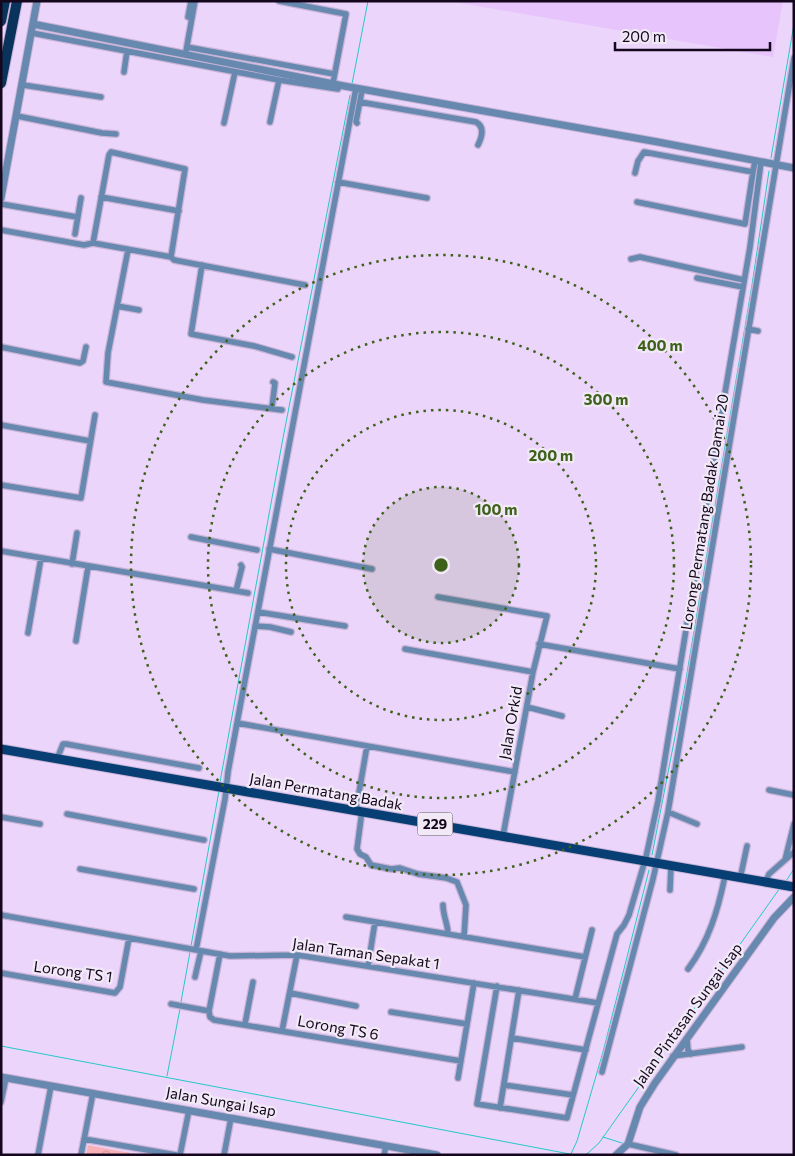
<svg xmlns="http://www.w3.org/2000/svg" width="795" height="1156" font-family="Commissioner,sans-serif">
<defs>
<pattern id="forest-crowns" width="20" height="18" patternUnits="userSpaceOnUse" patternTransform="scale(1.25)"><rect width="20" height="18" fill="#f8b1b8"/><path d="M2 6a3 3 0 1 1 6 0M12 15a3 3 0 1 1 6 0" fill="none" stroke="#d4979e"/></pattern>
</defs>
<rect width="100%" height="100%" fill="#ecd5fb"/>
<!-- built -->
<path fill="#e7c4fc" d="M448 1H783L773 57Z"/>
<!-- forest -->
<path fill="url(#forest-crowns)" d="M88 1145 141 1155H86Z"/>
<g fill="none" stroke-linecap="round" stroke-linejoin="round">
<!-- stream -->
<path stroke="#25c9c6" stroke-width="1" d="M352 84 368 1
M771 158 794 24
M220 782 283 438 350 95
M652 855 685 685 752 285 769 171
M786 881 794 869
M191 946 219 791
M181 1002 190 952
M1 1046 575 1155
M167 1076 180 1009
M603 1137 625 1144
M571 1154 577 1141 603 1052 649 870
M585 1155 588 1153 599 1143 780 888"/>
<!-- minor casing -->
<g stroke="#c9b4d7" stroke-width="8">
<path id="minor" d="M279 1 346 14 333 83
M188 17 191 1
M32 33 279 80 338 89
M187 47 334 74
M186 51 195 1
M124 72 127 51
M23 85 101 97
M360 102 476 122C485 127 482 137 478 145
M17 116 102 133 116 134
M270 122 279 80
M224 123 235 72
M357 123 356 122 362 90
M635 173 638 161 644 152 753 172 755 161
M338 182 427 198
M101 197 179 211
M637 202 745 224 753 172
M1 204 77 217
M1 230 84 245 93 243 171 257 174 260 305 285
M75 234 81 198
M93 243 109 155 111 152 185 169 171 257
M128 250 108 353 106 382 203 400 282 410
M631 259 640 257 744 280
M202 265 191 334 254 346 292 357
M697 278 743 287
M117 306 139 310
M748 329 758 331
M1 347 80 363 83 361 86 347
M272 407 275 383 273 382
M1 425 90 441
M1 485 81 498 95 415
M191 537 257 550
M269 549 372 569
M1 551 248 593
M72 564 77 533
M236 591 242 567 241 565
M438 597 547 616 533 672 503 836
M258 612 345 626
M255 626 270 627 291 632
M28 633 41 558
M76 641 88 567
M539 644 680 669
M405 649 533 672
M527 707 562 716
M237 723 515 772
M57 759 63 744H66L199 768
M769 790 794 795
M356 810 367 746
M362 811 357 849 360 854 366 857 371 865 391 869 400 868 418 874 446 878 457 882 466 905 464 937
M668 812 697 824
M67 814 204 840
M1 817 40 824
M785 860 794 824
M80 869 194 889
M740 879 747 846
M765 883 769 874 794 852
M670 890 671 866
M443 905C443 916 448 924 448 934
M1 915 230 956 297 955 598 1003
M346 917 585 957
M196 950 225 799 228 772 237 723 356 88
M220 954 209 1011 210 1017 214 1020 461 1061
M368 966 375 922
M688 969C709 941 718 910 725 876
M1 973 115 993 120 987 129 938
M195 977 201 951
M497 986 477 1104 567 1118 617 934 624 925 629 915 646 857 658 801 720 422 750 247 761 162
M290 993 356 1006
M575 999 592 930
M171 1004 209 1011
M391 1012 467 1024
M245 1024 253 982
M282 1031 297 955
M512 1038 586 1050
M687 1039 688 1050 691 1054
M673 1056 742 1047
M602 1072 653 879 668 812 794 58
M458 1078 474 983
M504 1085 573 1095
M1 1102 6 1078
M500 1108 519 990
M84 1139 176 1155
M628 1144 676 1155
M38 1155 51 1086
M81 1155 93 1093
M180 1155 189 1110
M224 1155 231 1118
M384 1155 386 1146"/>
</g>
<!-- tertiary casing -->
<g stroke="#c9b4d7" stroke-width="9">
<path id="tertiary" d="M33 24 344 86 658 142 794 168
M1 198 37 1
M1 1077 437 1155
M616 1155 628 1144 640 1107 655 1083 774 918 794 897"/>
</g>
<!-- primary casing -->
<g stroke="#c9b4d7" stroke-width="11">
<path id="primary" d="M1 749 794 887"/>
</g>
<!-- trunk casing -->
<g stroke="#c9b4d7" stroke-width="12">
<path id="trunk" d="M1 21 5 1
M1 83 17 1"/>
</g>
<!-- minor -->
<use href="#minor" stroke="#6789af" stroke-width="5.5"/>
<!-- tertiary -->
<use href="#tertiary" stroke="#6789af" stroke-width="7"/>
<!-- primary -->
<use href="#primary" stroke="#073f74" stroke-width="9"/>
<!-- trunk -->
<use href="#trunk" stroke="#0a335c" stroke-width="10"/>
</g>
<!-- distance rings -->
<circle cx="441" cy="565" r="78" fill="#3d611a" fill-opacity=".12"/>
<g fill="none" stroke="#3d611a" stroke-width="2.5" stroke-dasharray="2.5 5">
<circle cx="441" cy="565" r="78"/>
<circle cx="441" cy="565" r="155"/>
<circle cx="441" cy="565" r="233"/>
<circle cx="441" cy="565" r="310"/>
</g>
<g text-anchor="middle" stroke-width="4.5" stroke-linejoin="round" paint-order="stroke">
<!-- shield labels -->
<rect fill="#f1e9f6" stroke="#564a5d" stroke-width="1" x="417.5" y="812.5" width="35" height="23" rx="4"/>
<g font-size="14" font-weight="bold" fill="#14061c">
<text x="435" y="829">229</text>
</g>
<!-- street labels -->
<g font-size="15" fill="#14061c" stroke="#f1e9f6">
<text transform="translate(705 512) rotate(-81)" y="5">Lorong Permatang Badak Damai 20</text>
<text transform="translate(511 723) rotate(-80)" y="5">Jalan Orkid</text>
<text transform="translate(326 792) rotate(10)" y="5">Jalan Permatang Badak</text>
<text transform="translate(366 954) rotate(8)" y="5">Jalan Taman Sepakat 1</text>
<text transform="translate(73 972) rotate(8)" y="5">Lorong TS 1</text>
<text transform="translate(688 1015) rotate(-54)" y="5">Jalan Pintasan Sungai Isap</text>
<text transform="translate(338 1028) rotate(10)" y="5">Lorong TS 6</text>
<text transform="translate(221 1102) rotate(10)" y="5">Jalan Sungai Isap</text>
</g>
</g>
<circle cx="441" cy="565" r="8" fill="#3d611a" stroke="#f1e9f6" stroke-width="2.5"/>
<g font-size="15" text-anchor="middle" font-weight="bold" fill="#3d611a" stroke="#f1e9f6" stroke-width="4.5" stroke-linejoin="round" paint-order="stroke">
<text x="660" y="351">400 m</text>
<text x="606" y="405">300 m</text>
<text x="551" y="461">200 m</text>
<text x="496" y="515">100 m</text>
</g>
<!-- border -->
<rect width="795" height="1156" fill="none" stroke="#14061c" stroke-width="5"/>
<!-- scale -->
<path d="M615 42v8h155v-8" fill="none" stroke="#14061c" stroke-width="2.5"/>
<text x="622" y="42" font-size="15" fill="#14061c" stroke="#f1e9f6" stroke-width="4" paint-order="stroke">200 m</text>
</svg>
